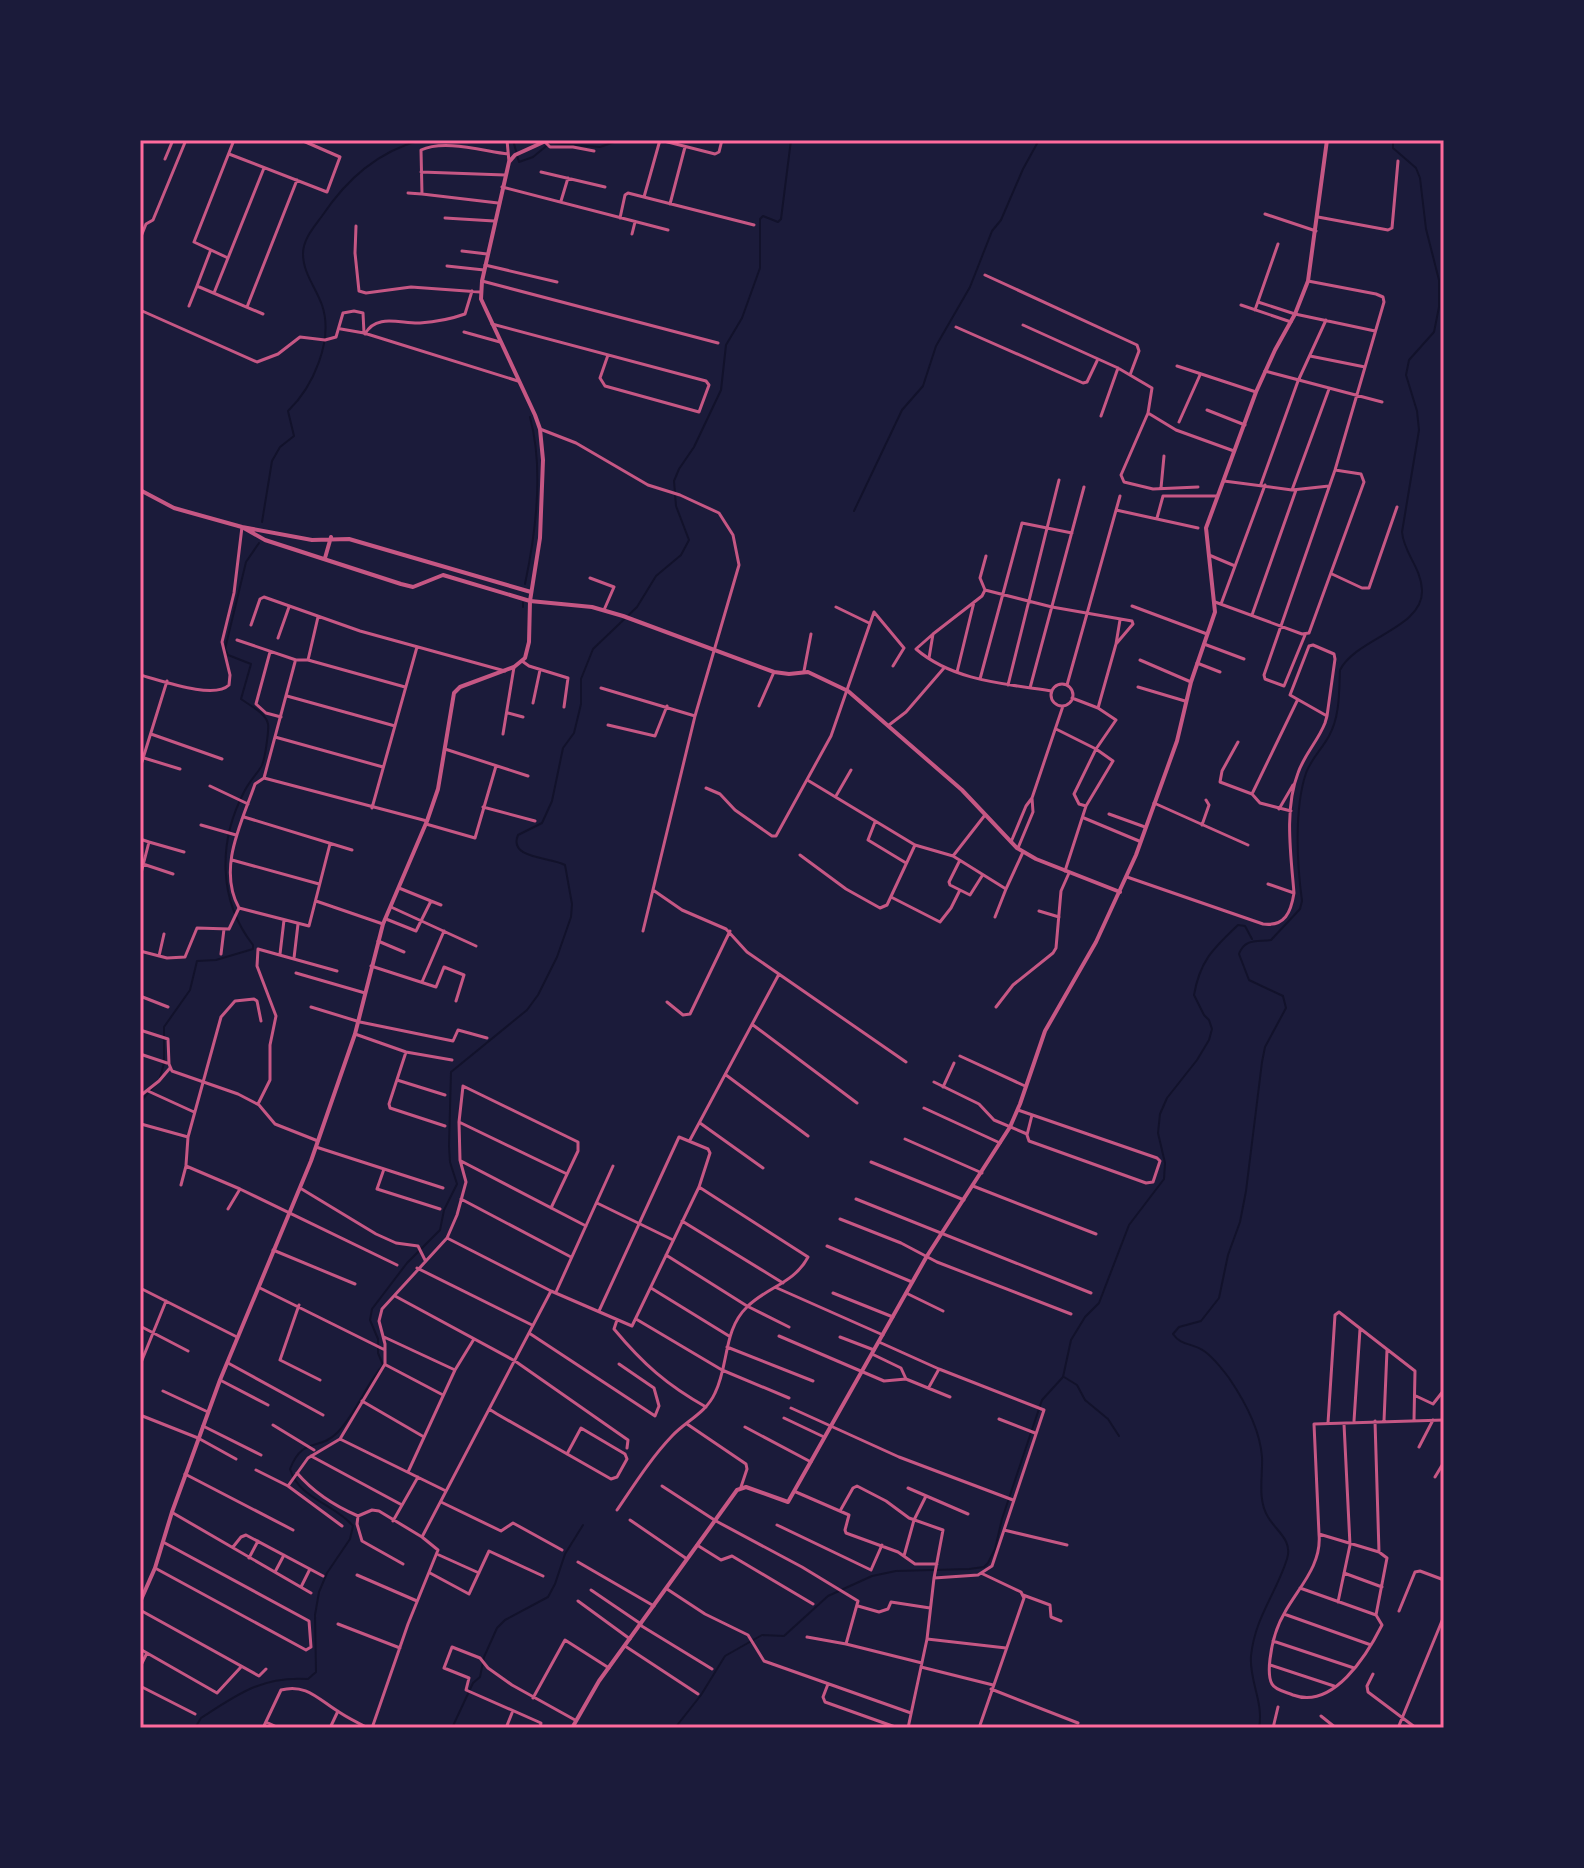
<svg xmlns="http://www.w3.org/2000/svg" width="1584" height="1868" font-family="'Libre Baskerville',serif">
<rect width="100%" height="100%" fill="#1b1b3a"/>
<g fill="none" stroke-linecap="round" stroke-linejoin="round">
<!-- stream -->
<path stroke="#12122b" stroke-width="2" d="M513 140 519 162 533 157 550 143 600 147 620 140
M854 511 902 410 923 386 936 346 970 287 992 231 1001 220 1023 169 1039 140
M262 522 272 461 280 447 294 436 288 411C313 387 334 340 322 305 316 288 303 273 303 254 303 239 314 227 322 216 347 179 377 152 421 140
M525 584C536 532 544 469 530 417
M523 607V603
M160 1078 164 1063V1027L190 990 197 961 216 960 253 949V945C218 900 218 842 244 792 249 782 256 775 261 767 265 762 269 729 268 724 266 713 249 705 241 699L251 664 228 655 225 649 246 562 259 543
M140 1102 157 1083
M1064 1377 1077 1385 1085 1400 1108 1419 1119 1436
M195 1728 201 1718C238 1694 262 1676 308 1679L316 1672 315 1615 319 1592 327 1573 350 1539 353 1526C335 1504 299 1499 290 1469 303 1436 319 1451 337 1433 356 1414 365 1386 383 1365L378 1353V1339L370 1320 372 1309 407 1263 440 1230 444 1210 457 1184 450 1162 449 1146 451 1072 527 1010 538 995 557 957 571 917 572 904 565 865C550 857 508 859 518 835L542 823 552 801 563 748 574 733 581 704V679L593 649 637 607 656 576 681 555 689 540 676 506 674 481 679 469 694 447 721 390 726 345 742 318 760 268V219L763 216 778 222 781 219 791 140
M452 1728 473 1683 480 1677 484 1657 497 1628 505 1620 548 1597 555 1584 565 1554 583 1525
M675 1728 701 1695 725 1656 762 1635 784 1636 828 1596 872 1576 896 1571 969 1569 984 1567 988 1563 995 1549 1002 1519 1042 1400 1063 1377 1071 1340 1085 1317 1099 1303 1129 1225 1164 1179 1165 1163 1158 1133 1160 1114 1167 1098 1197 1060 1209 1040 1212 1029 1209 1020 1204 1015 1194 995C1200 960 1214 948 1238 925L1245 926 1252 939
M1259 1728C1264 1702 1249 1681 1251 1656 1255 1617 1276 1594 1287 1559 1293 1540 1276 1531 1268 1517 1257 1499 1263 1476 1262 1457 1260 1430 1244 1400 1229 1378 1223 1370 1213 1357 1204 1351 1193 1343 1181 1346 1173 1334L1179 1327 1201 1321 1219 1298 1228 1255 1240 1222 1246 1191 1262 1062 1265 1047 1286 1008 1283 996 1249 980 1239 954C1245 938 1257 942 1271 940L1300 909 1302 901C1297 864 1294 809 1306 773 1311 759 1322 749 1329 736 1340 716 1339 692 1340 670 1356 638 1424 628 1422 590 1421 567 1404 554 1402 532L1419 430 1417 411 1406 375 1409 360 1434 332 1439 307V280L1426 229 1420 178 1416 168 1393 148V140"/>
<!-- minor -->
<path stroke="#c65784" stroke-width="3" d="M507 140 509 162
M660 140 715 154 719 152 722 140
M545 142 550 147H573L594 151
M229 154 327 192 340 157 301 140
M165 159 173 140
M421 172 505 175
M541 172 605 187
M502 187 668 230
M408 193 422 194
M644 197 660 140
M561 201 568 178
M498 203 422 194 421 150C444 139 483 151 508 154
M670 204 685 147
M1265 214 1316 231
M1318 217 1388 230 1392 228 1398 161
M445 218 494 221
M620 218 625 195 628 193 754 225
M356 226 355 253 359 291 366 293 411 287 480 292
M632 234 635 222
M140 239 146 224 153 220 186 140
M462 251 487 254
M210 252 197 286 263 314
M228 258 194 242 234 140
M485 265 557 282
M447 266 484 270
M985 275 1137 345 1139 351 1130 375
M482 281 718 343
M214 293 264 168
M1258 302 1295 314 1375 331
M1241 305 1291 322
M189 306 197 286
M247 307 297 180
M140 310 257 362 278 354 300 337 325 340 336 337 343 313 354 311 363 313 364 333
M1255 310 1278 244
M492 324 706 381 709 385 699 412 605 386 600 378 608 355
M1023 325 1118 368 1152 388 1148 413 1121 475 1124 482 1153 489 1198 487
M956 327 1083 383 1087 382 1097 361
M341 329 364 333 518 381
M464 332 500 342
M365 334C376 313 401 324 420 323 434 322 451 319 465 314L472 291
M1310 356 1365 367
M1177 366 1256 392
M1265 371 1382 402
M1207 410 1245 425
M1148 413 1176 430 1234 451
M1101 416 1118 368
M1179 422 1200 375
M540 429 576 443 648 485 680 495 719 513 733 535 739 565 695 716 643 931
M1224 481 1292 490 1329 486
M1261 484 1298 381 1326 320
M1161 488 1164 456
M1292 490 1329 389
M1116 510 1198 528
M1157 518 1163 496H1216
M1209 555 1235 566
M1332 574 1362 588H1369L1397 507
M590 578 614 587 604 610
M985 590 980 578 986 556
M1215 602 1302 634 1309 633 1364 482 1361 474 1335 470
M1221 604 1265 485
M1132 606 1207 634
M836 607 869 623
M1252 615 1296 490
M251 625 260 599 264 597 360 631 505 671
M933 634 916 649C953 681 1006 684 1052 691
M1305 635 1284 686 1265 679 1264 675 1335 470 1384 302 1383 297 1376 294 1308 281
M278 638 289 607
M237 640 296 660H308L405 687
M1116 644 1120 620
M1204 644 1244 659
M270 652 256 704 266 713 281 717
M929 658 933 634 982 596 985 590 1052 607 1132 621 1133 624 1116 644 1098 708
M308 660 318 617
M1140 660 1191 682
M522 661 529 666 568 678 564 707
M1197 663 1220 672
M893 666 904 648
M804 671 811 634
M957 672 974 602
M140 675C160 680 214 700 229 685L230 675 222 642 234 593 242 527
M980 679 1022 523 1072 533
M1051 695a11 11 0 1 1 22 0a11 11 0 1 1-22 0Z
M1008 685 1059 480
M1067 685 1120 496
M1138 687 1185 701
M601 688 695 716
M1030 688 1084 487
M287 696 395 726
M1072 698 1098 708 1116 720 1096 749 1074 794 1079 804 1086 806
M533 703 540 670
M759 706 774 672
M508 713 523 717
M608 725 655 736 667 706
M889 725 906 712 944 668
M1056 729 1096 749 1113 761 1086 806 1065 871
M151 734 222 759
M503 734 514 667
M275 737 383 767
M1238 742 1222 771 1220 782 1252 794 1260 803 1291 811
M445 749 528 776
M144 758 180 769
M140 768 167 681
M264 778 427 821
M264 778 295 662
M809 781 915 845 953 856 1006 889 1023 852
M210 786 248 804
M706 788 720 794 735 810 772 836H776L831 736 874 612 904 648
M1252 794 1297 701
M836 796 851 770
M1154 803 1248 845
M483 807 535 821
M372 808 417 647
M1279 809 1293 785
M1109 814 1145 827
M244 817 352 850
M1084 818 1139 841
M875 822 868 840 906 863
M426 824 475 838 496 766
M201 825 236 835
M1202 825 1209 805 1206 800
M140 839 149 842 140 877
M149 842 184 852
M1011 842 1026 806 1032 798 1063 706
M1018 848 1033 812 1032 798
M800 855 846 889 880 908 887 905 915 845
M953 856 985 815
M232 860 319 884
M959 862 949 882 950 885 970 895 982 876
M140 863 173 874
M1127 877 1263 924C1285 927 1291 912 1294 893 1291 856 1284 809 1298 773 1304 755 1318 741 1325 723L1327 716 1335 659 1334 654 1313 645 1309 646 1290 695 1327 716
M1268 884 1294 893
M653 890 682 910 726 929 747 952 906 1062
M891 897 940 922 951 908 960 890
M316 901 383 924
M431 901 441 905
M391 907 476 946
M239 908 309 926 330 844
M239 908C217 868 242 822 255 784L264 778
M1039 911 1059 917
M995 917 1006 889
M386 919 416 931 431 901 399 888
M378 941 404 952
M140 951 167 958 185 957 197 928 229 929 239 908
M221 954 224 929
M280 954 284 920
M159 956 164 934
M294 958 298 924
M371 966 436 987 444 967 464 975 456 1001
M296 973 365 993
M422 982 444 931
M140 996 168 1007
M667 1002 683 1015 690 1014 730 931
M311 1007 360 1022 453 1041 458 1030 487 1038
M996 1007 1013 985 1053 953 1056 948 1061 891 1069 873
M753 1025 857 1103
M140 1030 168 1039 169 1064 172 1071 238 1094 259 1105 275 1124 318 1141
M355 1034 406 1052 452 1060
M406 1052 389 1104 390 1108 445 1126
M140 1054 167 1063
M960 1056 1025 1086
M726 1075 808 1136
M397 1080 445 1095
M934 1082 979 1104 994 1120 1027 1134
M943 1087 954 1063
M148 1091 194 1112
M140 1096 159 1081 170 1068
M258 1104 270 1080V1045L276 1016 257 966 258 949 337 971
M924 1108 1000 1143
M1018 1110 1157 1158 1160 1161 1153 1182 1146 1183 1029 1141 1027 1135 1032 1115
M459 1122 567 1174
M700 1123 763 1168
M141 1124 188 1137 221 1017 235 1001 254 999 257 1001 261 1021
M905 1139 982 1173
M690 1140 779 974
M316 1147 443 1188
M461 1161 586 1226
M871 1162 964 1200
M186 1165 188 1137
M384 1169 377 1189 440 1209
M181 1185 186 1166 240 1189 397 1265
M973 1186 1096 1234
M300 1188 376 1234 396 1243 418 1246 425 1260
M461 1199 571 1257
M856 1199 1091 1293
M597 1203 673 1240
M228 1209 240 1189
M840 1219 901 1243 937 1262 1071 1314
M682 1221 783 1283
M447 1238 551 1291 632 1326 699 1187 710 1153 708 1149 679 1137 599 1311
M827 1246 912 1282
M273 1250 355 1284
M666 1255 747 1306 789 1327
M417 1268 532 1325
M140 1288 237 1337
M260 1288 385 1350
M651 1288 729 1336
M777 1288 883 1335
M556 1292 613 1166
M833 1293 893 1317
M906 1293 943 1311
M395 1296 515 1361 628 1440 627 1448
M299 1305 280 1360 320 1380
M636 1319 722 1370 789 1398
M617 1320 614 1329C643 1364 667 1385 706 1407
M140 1326 188 1351
M529 1333 655 1416 659 1406 654 1388 619 1364
M779 1336 884 1381 906 1379 950 1397
M384 1337 455 1370
M840 1337 874 1350
M879 1342 939 1369 1044 1410 992 1566 978 1575 934 1578 927 1639 908 1728
M727 1347 813 1381
M872 1354 901 1368 906 1379
M228 1363 323 1415
M140 1365 166 1301
M386 1365 443 1395
M220 1380 268 1405
M929 1387 939 1369
M163 1391 208 1412
M1416 1396 1433 1404 1444 1390
M362 1401 424 1437
M791 1408 899 1457 1013 1500
M489 1409 497 1414 611 1479 617 1477 627 1459 625 1454 581 1428 567 1454
M140 1415 198 1438 236 1459
M784 1418 824 1437
M999 1419 1035 1433
M1354 1421 1360 1329
M1375 1421 1379 1552
M1384 1421 1387 1350
M1328 1423 1335 1315 1339 1312 1415 1371 1414 1420
M687 1424 746 1464 747 1469 741 1487
M273 1425 314 1450
M203 1426 261 1455
M745 1427 811 1462
M340 1439 446 1491
M1419 1447 1433 1420
M311 1456 402 1505
M256 1470 288 1486 342 1526
M408 1472 455 1370 474 1339
M297 1473C314 1493 335 1506 358 1516L372 1510 379 1511 422 1537 438 1550 408 1624 372 1728
M185 1474 293 1530
M1435 1477 1444 1462
M140 1479H141
M288 1486 308 1458 340 1439 385 1364V1344L379 1321 382 1309 447 1238 457 1215 466 1182 460 1160 459 1122 463 1086 578 1142V1151L551 1208
M662 1486 716 1521 802 1567 858 1601 846 1644 922 1663
M908 1488 968 1514
M796 1492 849 1515 845 1530 846 1533 898 1552 915 1564H937
M441 1502 501 1531 513 1523 562 1550
M617 1510C634 1485 651 1458 672 1436 686 1421 706 1413 715 1393 729 1365 723 1330 747 1307 765 1288 795 1283 808 1257L699 1187
M840 1511 853 1488 857 1486 886 1501 909 1518 943 1530 934 1578
M173 1513 311 1593
M358 1516 357 1524 362 1541 403 1564
M630 1520 687 1559
M393 1521 418 1477
M777 1525 871 1570 882 1545
M1004 1530 1067 1545
M1319 1534 1314 1424 1444 1420
M422 1537 551 1291
M697 1545 721 1560 732 1556 813 1604
M233 1547 241 1537 246 1535 323 1576
M439 1555 479 1573
M904 1556 914 1520 926 1496
M249 1558 258 1541
M578 1562 654 1606
M155 1568 306 1650 311 1647 309 1621 163 1542
M275 1572 284 1555
M430 1573 469 1594 489 1551 543 1576
M1344 1573 1382 1587
M357 1575 417 1601
M301 1587 310 1569
M1300 1588 1376 1615 1382 1625C1367 1655 1333 1710 1293 1695 1286 1692 1275 1690 1272 1684 1268 1677 1269 1667 1270 1659 1272 1642 1276 1627 1285 1612 1299 1587 1322 1565 1319 1534L1379 1552 1387 1558 1376 1615
M667 1589 705 1614 748 1635 764 1661 911 1713
M591 1590 641 1624
M1023 1595 1050 1605 1051 1617 1061 1621
M578 1601 630 1639
M1338 1602 1350 1545 1344 1424
M858 1606 879 1612 888 1609 891 1602 930 1608
M140 1610 259 1676 266 1669
M1399 1611 1415 1572 1420 1571 1444 1580
M1284 1614 1371 1645
M338 1624 400 1648
M640 1625 712 1669
M807 1637 846 1644
M927 1639 1006 1648
M1273 1641 1354 1668
M625 1646 698 1694
M140 1649 217 1693 241 1667
M1270 1665 1334 1686
M140 1667 147 1653
M921 1667 993 1685
M1373 1674 1367 1686 1368 1692 1416 1728
M828 1684 823 1697 825 1702 898 1728
M140 1686 195 1714
M991 1689 1078 1723
M533 1698 565 1640 609 1668
M1321 1716 1336 1728
M266 1722 279 1728
M263 1728 281 1690C306 1683 319 1700 339 1712 348 1718 358 1723 368 1728
M330 1728 338 1711
M475 1728H483
M506 1728 512 1713
M540 1728 541 1723 466 1690 469 1678 444 1668 452 1647 480 1658 488 1668 512 1685 575 1720
M979 1728 1024 1598 1021 1592 983 1574
M1273 1728 1278 1707
M1398 1728 1444 1616"/>
<!-- tertiary -->
<path stroke="#c65784" stroke-width="4" d="M140 490 174 508 242 527 312 540 349 539 531 592
M242 527 265 540 401 584 413 587 443 575 530 601 592 607 623 616 774 672 789 674 808 672 848 691 962 790 1017 848 1036 859 1120 892
M325 558 331 537
M140 1602 155 1568 172 1512 220 1380 311 1161 355 1034 383 924 427 821 438 789 454 693 460 687 514 667 525 658 529 642 530 601 540 538 543 460 540 429 535 415 481 299 482 281 509 162 515 155 548 140
M572 1728 599 1681 737 1490 746 1487 788 1502 927 1256 1010 1127 1020 1104 1045 1031 1096 942 1136 855 1177 741 1191 682 1215 612 1206 528 1256 392 1275 350 1295 314 1308 281 1327 140"/>
</g>
<!-- border -->
<rect width="1584" height="1868" fill="none" stroke="#1b1b3a" stroke-width="284"/>
<rect x="142" y="142" width="1300" height="1584" fill="none" stroke="#ff6b9d" stroke-width="3"/>
</svg>
